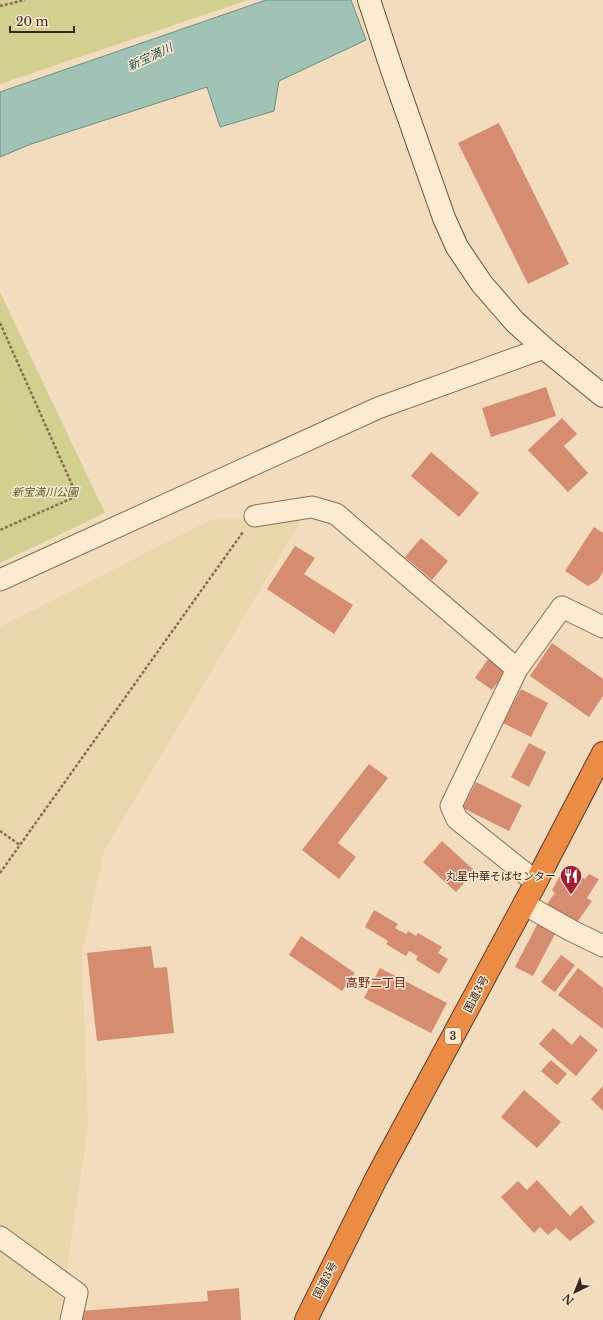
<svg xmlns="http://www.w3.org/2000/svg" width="603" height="1320" font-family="'Libre Baskerville','Noto Sans JP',serif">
<rect width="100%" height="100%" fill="#f3dbbd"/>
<!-- farmland -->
<path fill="#e9d6aa" d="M213 519H302L104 851 82 955 88 1127 59 1320H0V627Z"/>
<!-- green -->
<path fill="#d2d090" d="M0 0H248L0 84Z
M0 292 105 513 0 563Z"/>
<!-- water -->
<path fill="#a1c3b5" stroke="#689282" d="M266 0H351L366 40 279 81 274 111 220 127 207 87 31 144 0 157V92Z"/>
<!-- building -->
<path fill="#d58c6f" d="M499 123 569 264 528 284 458 143Z
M546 387 556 416 491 437 482 408Z
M562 418 577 434 564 446 588 473 568 492 528 450Z
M431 452 479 493 459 517 411 476Z
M594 527 603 533V572L598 580 588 586 565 571Z
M421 538 448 561 432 580 405 557Z
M295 546 315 558 304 574 353 605 334 634 267 589Z
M552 643 603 679V696L589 717 530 676Z
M488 659 506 671 492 690 475 678Z
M521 689 548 703 531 737 503 723Z
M529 743 546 752 529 787 511 777Z
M369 764 388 778 338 843 356 857 339 879 302 850Z
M476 782 522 805 509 831 463 808Z
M442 841 475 871 456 892 423 862Z
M568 865 574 868 572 873 585 879 589 874 599 879 587 898 592 901 575 925 547 904 555 893 552 890 563 870 565 871Z
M374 910 398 924 395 928 406 934 408 931 416 936 418 933 442 947 438 953 448 959 439 974 416 960 418 956 409 951 406 956 386 944 388 941 365 927Z
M538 923 556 932 533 976 515 967Z
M301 936 355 973 342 991 289 955Z
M151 946 154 968 167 967 174 1033 97 1041 87 953Z
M561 955 575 965 555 992 541 982Z
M380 968 447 1003 431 1033 364 998Z
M578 968 603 988V1029L558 995Z
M553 1028 572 1045 580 1035 598 1050 576 1076 539 1044Z
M551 1060 567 1074 557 1085 541 1071Z
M603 1086V1111L591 1099Z
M524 1090 561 1122 537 1148 501 1117Z
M537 1180 570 1216 581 1205 595 1222 570 1241 556 1228 548 1235 540 1227 534 1233 501 1197 518 1181 527 1190Z
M239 1288 241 1320H81V1311L208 1301 207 1291Z"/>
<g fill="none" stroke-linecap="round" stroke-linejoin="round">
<!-- street casing -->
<g stroke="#8d6b54" stroke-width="23">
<path id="street" d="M255 516 312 507 336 514 517 669 562 607 603 627
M0 580 378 408 544 348
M517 669 451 806 457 819 536 882
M524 904 572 931 603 946
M0 1237 77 1293 71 1320"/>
</g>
<!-- secondary casing -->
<g stroke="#6e4c38" stroke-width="24">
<path id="secondary" d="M369 0 392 70 444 218 457 247 482 284 515 322 544 348 603 396"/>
</g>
<!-- highway casing -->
<g stroke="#5a3929" stroke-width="24">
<path id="highway" d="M306 1320 377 1177 536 882 603 753"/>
</g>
<!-- path -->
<path stroke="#8d6b54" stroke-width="2.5" stroke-dasharray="3 2" stroke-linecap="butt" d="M0 6 25 0
M0 323 77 496 0 530
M0 831 20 845
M0 873 243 532"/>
<!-- street -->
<use href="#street" stroke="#fcead1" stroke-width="21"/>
<!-- secondary -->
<use href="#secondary" stroke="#fcead1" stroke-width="22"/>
<!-- highway -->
<use href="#highway" stroke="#ec8b44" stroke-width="22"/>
</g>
<!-- icons -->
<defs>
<g id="restaurant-pin" transform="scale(1.15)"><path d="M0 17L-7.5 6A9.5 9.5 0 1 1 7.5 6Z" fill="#a21e30" stroke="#f9e7ce"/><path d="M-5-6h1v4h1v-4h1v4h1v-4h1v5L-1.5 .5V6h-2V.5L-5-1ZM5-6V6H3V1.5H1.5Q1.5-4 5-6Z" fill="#fff"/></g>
</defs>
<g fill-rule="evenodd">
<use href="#restaurant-pin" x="571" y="876"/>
</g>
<g text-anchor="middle" stroke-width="3" stroke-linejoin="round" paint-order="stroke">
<!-- shield labels -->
<rect fill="#f9e7ce" stroke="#736051" stroke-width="1" x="445" y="1028" width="16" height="16" rx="3"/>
<g font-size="10" font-weight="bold" fill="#3a261b">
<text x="453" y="1040">3</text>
</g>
<!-- park labels -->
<g font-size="11" font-style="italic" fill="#52591f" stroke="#f9e7ce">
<text x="45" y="496">新宝満川公園</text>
</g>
<!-- poi labels -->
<g font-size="11" fill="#3a261b" stroke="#f9e7ce" text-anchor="end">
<text x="556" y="880">丸星中華そばセンター</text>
</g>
<!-- street labels -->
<g font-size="11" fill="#3a261b" stroke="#f9e7ce">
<text transform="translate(476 994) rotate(-62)" y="4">国道3号</text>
<text transform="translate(325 1280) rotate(-63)" y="4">国道3号</text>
</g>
<!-- water labels -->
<g font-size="12" font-style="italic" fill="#285c51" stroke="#f9e7ce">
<text transform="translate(150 57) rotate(-25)" y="4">新宝満川</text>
</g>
<!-- neighbourhood labels -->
<g font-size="12" fill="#6c1c15" stroke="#f9e7ce">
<text x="376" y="987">高野二丁目</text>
</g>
</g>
<!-- north arrow -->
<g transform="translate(575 1292) rotate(223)" stroke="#f9e7ce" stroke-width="3" paint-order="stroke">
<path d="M0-3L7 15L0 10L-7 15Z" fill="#3a261b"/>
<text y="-6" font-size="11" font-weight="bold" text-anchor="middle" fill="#3a261b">N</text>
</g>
<!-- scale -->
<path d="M10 26v6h64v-6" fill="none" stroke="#3a261b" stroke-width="2"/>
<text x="16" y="26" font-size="12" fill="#3a261b" stroke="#f9e7ce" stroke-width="3" paint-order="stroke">20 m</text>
</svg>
